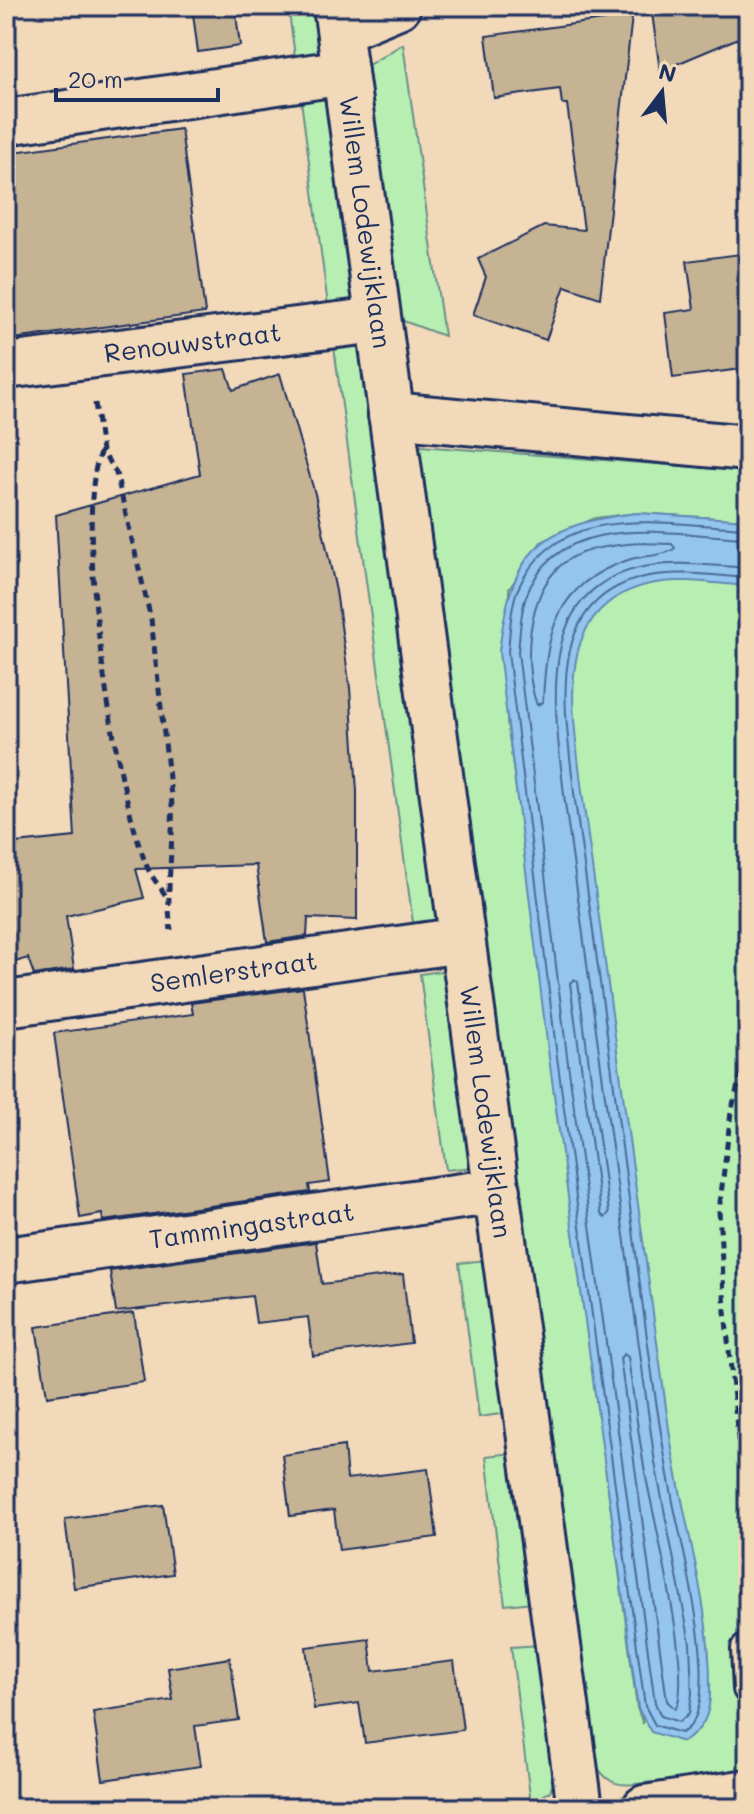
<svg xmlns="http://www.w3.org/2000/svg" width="754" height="1814" font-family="Mali,sans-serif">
<rect width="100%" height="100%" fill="#f2d9b9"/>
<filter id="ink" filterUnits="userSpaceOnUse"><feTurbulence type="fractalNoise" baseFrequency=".0125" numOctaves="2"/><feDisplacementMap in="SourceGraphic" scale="16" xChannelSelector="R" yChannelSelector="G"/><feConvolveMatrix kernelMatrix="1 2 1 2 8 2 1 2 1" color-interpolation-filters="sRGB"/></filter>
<g filter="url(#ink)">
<!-- green -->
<path fill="#b7efb2" stroke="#698f88" stroke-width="2" d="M288 6H317L324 59 296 63Z
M403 44 444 336 398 319 365 67Z
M328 89 357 309 329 313 300 93Z
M361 337 442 926 414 930 333 340Z
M420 446 748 471V520L637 513 595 518 541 542 509 589 507 721 637 1708 643 1724 556 830 579 557 748 570V1808C724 1800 694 1784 669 1782 634 1779 612 1800 592 1757L417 448Z
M448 970 474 1167 446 1170 420 974Z
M487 1260 508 1413 479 1417 459 1263Z
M514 1453 533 1602 505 1605 486 1456Z
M540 1645 557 1773 550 1791 531 1804 511 1647Z"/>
<!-- water -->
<path fill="#93c5ef" stroke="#6389b5" stroke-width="2" d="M637 513 748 520V586C716 584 681 577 650 584 548 607 574 715 582 792 611 1004 639 1217 669 1429 681 1516 712 1605 710 1693 710 1716 702 1731 683 1742L651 1732 638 1708 549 1058 499 652C511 552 536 525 637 513Z"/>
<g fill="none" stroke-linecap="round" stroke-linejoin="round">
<!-- shore -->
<path stroke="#4b6b98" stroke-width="2" d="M748 528C668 526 557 497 517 591 510 609 510 633 508 652L557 1057 645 1706 655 1725 681 1733C728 1713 681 1545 673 1502 653 1397 641 1290 627 1184 610 1054 592 923 574 793 566 712 540 598 649 576 681 570 716 576 748 578
M748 538C676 536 558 506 526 597 520 613 520 634 518 652L567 1056 655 1703 661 1716 679 1722 689 1713 692 1694 690 1643 655 1463 564 795C555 709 531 584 650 566 682 561 715 566 748 568
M638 543 672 544 675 548C665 557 641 555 628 560 555 584 546 633 543 702L537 705C522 664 527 595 561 565 581 547 613 546 638 543Z
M574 979 578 982 609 1213 605 1218 601 1214 570 983Z
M624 1354 628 1357C633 1394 638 1430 644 1467 651 1508 695 1682 675 1709L667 1701 620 1358Z"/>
</g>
<!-- building -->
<path fill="#c6b394" stroke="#1b2f5e" stroke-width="2" d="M192 6H235L240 46 198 52Z
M664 6H748V34L660 71 652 13 666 11Z
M632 16 600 298 565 286 546 340 473 315 486 277 478 259 544 226 584 230 567 104H562L560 89 494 98 486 36Z
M181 129 205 313 6 340V153Z
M740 254 748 318V368L673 378 665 313 694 309 687 261Z
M226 369 233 390 280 374 315 494 336 591 350 688 357 791V920L308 918 307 936 267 942 256 865 136 869 144 898 66 916 74 969 34 975 28 958 6 965V844L75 837 56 515 200 474 186 374Z
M303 988 330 1182 309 1185 310 1192 103 1221 102 1214 80 1218 54 1033 193 1014 191 1003Z
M316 1242 322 1284 403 1274 411 1343 313 1356 308 1317 256 1323 252 1296 116 1312 110 1271Z
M134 1313 144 1382 47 1396 36 1327Z
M344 1446 347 1479 428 1469 437 1537 339 1550 334 1510 290 1516 282 1455Z
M163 1505 173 1574 74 1588 65 1519Z
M369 1639 373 1671 454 1661 463 1730 365 1743 359 1703 314 1709 306 1647Z
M230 1658 239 1720 195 1726 201 1766 103 1780 93 1712 173 1700 168 1668Z"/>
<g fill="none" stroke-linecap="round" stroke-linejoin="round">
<!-- lane casing -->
<g stroke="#1b2f5e" stroke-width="34">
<path id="lane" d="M746 1649 748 1689"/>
</g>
<!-- street casing -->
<g stroke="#1b2f5e" stroke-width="50">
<g id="street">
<path id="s1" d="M336 6 580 1808"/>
<path d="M340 30 398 6"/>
<path d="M6 122 345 72"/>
<path id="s2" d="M6 366 378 320"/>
<path d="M391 415 748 448"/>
<path id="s3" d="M6 1004 462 940"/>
<path id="s4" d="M6 1260 498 1191"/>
<path d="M645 1808 748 1792"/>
</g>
</g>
<!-- path -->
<path stroke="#1b2f5e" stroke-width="5" stroke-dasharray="8 6" stroke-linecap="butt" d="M95 403 102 451 116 473 151 619 172 805C174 848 165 888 171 930
M101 451C71 516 117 803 149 871 153 879 161 888 166 896
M746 1609 748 1534 725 1311 719 1211 731 1112 748 1047"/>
<!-- lane -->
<use href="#lane" stroke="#f2d9b9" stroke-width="28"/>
<!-- street -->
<use href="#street" stroke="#f2d9b9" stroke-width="44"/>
</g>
</g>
<g text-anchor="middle" stroke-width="8" stroke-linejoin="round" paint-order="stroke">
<!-- street labels -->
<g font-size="26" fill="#1b2f5e" stroke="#f2d9b9">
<text dy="9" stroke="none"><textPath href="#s1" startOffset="218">Willem Lodewijklaan</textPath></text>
<text dy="9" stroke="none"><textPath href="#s2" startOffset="188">Renouwstraat</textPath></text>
<text dy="9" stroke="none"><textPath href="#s3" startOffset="230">Semlerstraat</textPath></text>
<text dy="9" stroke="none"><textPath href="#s1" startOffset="1116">Willem Lodewijklaan</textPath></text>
<text dy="9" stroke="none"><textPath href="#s4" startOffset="248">Tammingastraat</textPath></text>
</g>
</g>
<!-- margin -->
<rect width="754" height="1814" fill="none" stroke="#f2d9b9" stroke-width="32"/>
<rect x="16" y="16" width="722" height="1782" fill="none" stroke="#1b2f5e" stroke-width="3" filter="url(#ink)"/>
<!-- north arrow -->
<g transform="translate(662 92) rotate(16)" stroke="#f2d9b9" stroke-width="6" paint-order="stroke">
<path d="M0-6L14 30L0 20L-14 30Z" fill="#1b2f5e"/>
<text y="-12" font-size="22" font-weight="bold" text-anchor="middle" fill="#1b2f5e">N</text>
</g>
<!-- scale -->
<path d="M56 88v12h162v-12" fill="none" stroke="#1b2f5e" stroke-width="4"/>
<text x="68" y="88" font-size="24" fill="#1b2f5e" stroke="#f2d9b9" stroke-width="6" paint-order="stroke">20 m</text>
</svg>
